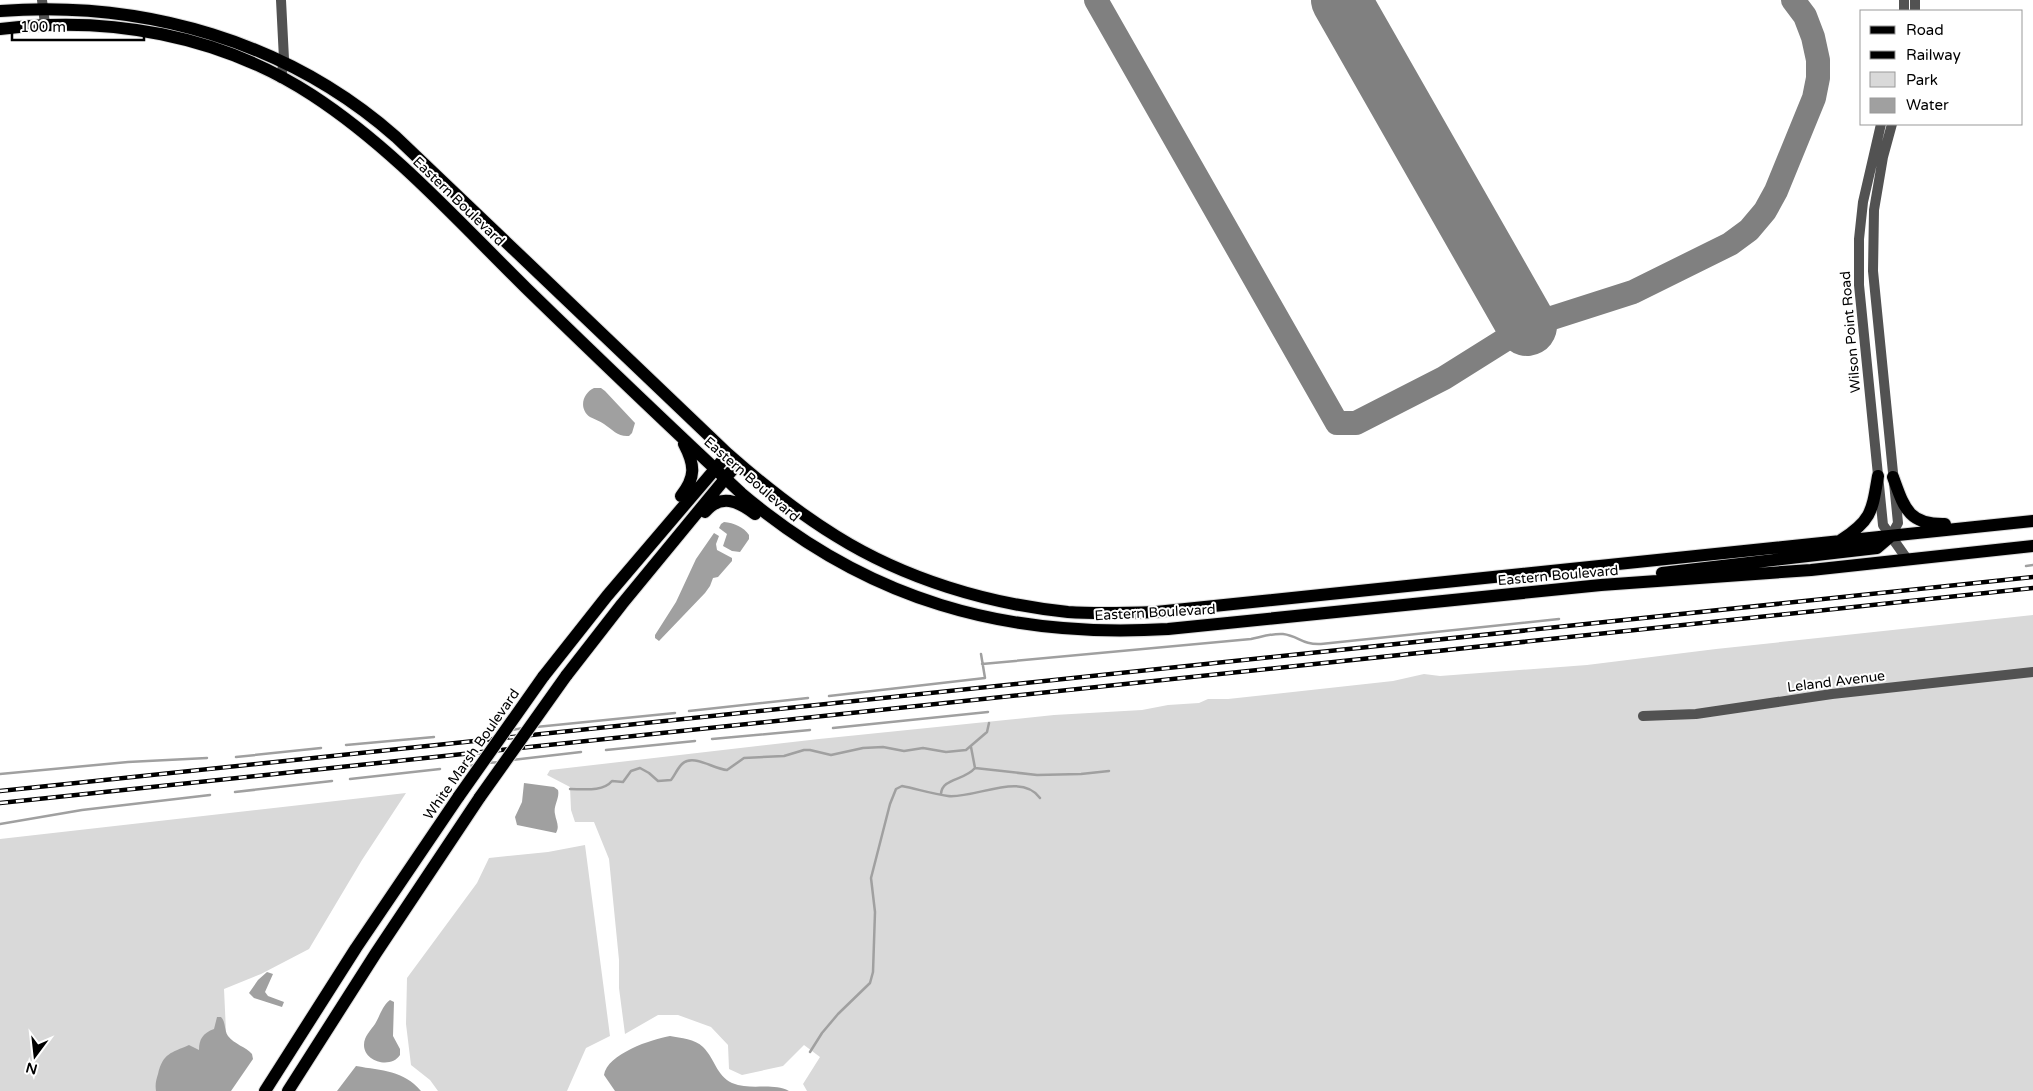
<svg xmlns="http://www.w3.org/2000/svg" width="2033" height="1091" font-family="'Varela Round',sans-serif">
<rect width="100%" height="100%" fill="#fff"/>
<!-- green -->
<path fill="#d9d9d9" d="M2033 615V1091H807L803 1084 820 1057 804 1045 783 1066 742 1075 729 1069 728 1045 711 1027 678 1015H658L625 1034 619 988V960L609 859 594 822H575L571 810 570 787 547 775 550 770 819 739 1054 715 1142 710 1168 705 1199 703 1208 699H1228L1393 681 1424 674 1440 676 1587 665 1716 649Z
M406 793 362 860 309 949 261 974 224 989 227 1053 212 1091H0V839Z
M585 845 610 1036 586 1048 567 1091H438L430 1080 411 1065 406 1024 407 978 477 883 489 858 548 852Z"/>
<!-- water -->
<path fill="#a0a0a0" d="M594 388H601L605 391 635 423 632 433 629 436C618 437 613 430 604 424 600 421 594 419 590 417 578 408 583 393 594 388Z
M724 522C734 523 744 527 749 535V539L740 552 732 551 723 546 727 534 719 528 721 524Z
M714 533 719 536 716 544 717 550 732 558V561L718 577 713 578 710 586 705 593 659 641 655 638V635L676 602 696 559Z
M524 783 554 787 558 790C560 798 553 806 555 814 556 821 560 826 556 833L517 825 515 817 522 802Z
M267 972 273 974 265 992 268 996 284 1002 282 1007 254 998 249 993 258 980Z
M390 1000 394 1002 393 1036 400 1049V1055C391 1069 364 1062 364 1045 364 1036 371 1030 375 1024 380 1016 382 1006 390 1000Z
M217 1017H221C226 1022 224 1030 228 1036 234 1044 246 1047 252 1054L253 1059 231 1091H156C155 1085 156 1080 158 1074 163 1053 171 1053 189 1045L199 1050C199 1039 203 1033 214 1029Z
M670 1036C681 1038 695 1039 703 1047 715 1059 716 1075 732 1083 752 1091 771 1082 789 1091H615L604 1075C607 1054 652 1039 670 1036Z
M356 1066C383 1071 403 1070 421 1091H337Z"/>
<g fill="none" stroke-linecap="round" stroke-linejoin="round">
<!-- stream -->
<path stroke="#a0a0a0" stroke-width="2.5" d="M2026 566 2033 565
M982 664 1251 639C1261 637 1273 633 1283 634 1299 636 1302 645 1321 644L1559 619
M829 696 985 678 981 654
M689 711 808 698
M536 727 675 713
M833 728 988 712
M512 730 523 728
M712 739 810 730
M346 745 434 737
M606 750 695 741
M236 757 321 748
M512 760 581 752
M488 763 500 762
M466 766 475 765
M975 768 1037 775 1081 774 1109 771
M0 774 128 762 207 758
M350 779 440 769
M570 789C583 789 603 792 612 781L623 782 631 771 640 768 649 773 658 781 671 780C675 775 677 769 682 764 693 753 713 769 727 770L744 758 784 756 804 750H810L831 755 863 748 883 747 904 751 923 748 946 752 966 750 987 732 989 723
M235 792 332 781
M941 794C942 778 964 781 975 768L971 747
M0 824 82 810 210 795
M810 1052 822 1033 838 1014 870 983 873 972 875 912 871 878 890 804 896 789 902 786C917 789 933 794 948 796 975 799 1021 771 1040 798"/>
<!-- taxiway -->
<path stroke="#808080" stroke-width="24" d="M1096 0 1337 423H1356L1444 378 1527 326 1633 292 1730 244 1749 230 1765 211 1776 191 1814 98 1818 78V60L1813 37 1805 16 1793 0"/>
<!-- runway -->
<path stroke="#808080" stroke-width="60" d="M1341 0 1527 326"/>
<!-- major casing -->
<g stroke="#dbdbdb" stroke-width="14">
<path id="major" d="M0 11C145 0 288 42 396 137L728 454C762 484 797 512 836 536 905 579 988 604 1068 612 1097 614 1127 613 1156 612L2033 521
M0 29C107 15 220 35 312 95 392 147 458 221 526 288 597 357 669 426 741 493 867 600 1005 639 1168 629L1601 585 1811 570 2033 546
M1893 477C1904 507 1908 525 1945 524
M681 496C696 477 695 465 684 444
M705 512C721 493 738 501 755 514
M1841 540C1872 520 1872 511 1878 476
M1662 573 1877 548 1891 536
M566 676 622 604 738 463
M543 677 607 596 728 454
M265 1091 356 948 459 796
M288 1091 376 953 480 797"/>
</g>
<!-- minor -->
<path stroke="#525252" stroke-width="10" d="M42 0 45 24
M281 0 284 59 281 78
M1904 11V0
M1915 11V0
M1881 124 1863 202 1859 239V285L1883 525 1907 559
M1891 536 1898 523 1873 271 1874 210 1883 157 1892 124
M1643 716 1696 714 1832 694 2033 672"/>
<!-- major -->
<use href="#major" stroke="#000" stroke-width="12"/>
<!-- rail casing -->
<g stroke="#000" stroke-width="4.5">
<path id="rail" d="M0 791 2033 577
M0 803 2033 588"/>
</g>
<!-- rail -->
<use href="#rail" stroke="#fff" stroke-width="2.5" stroke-dasharray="8" stroke-linecap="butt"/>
<!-- major-bridge casing -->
<g stroke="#dbdbdb" stroke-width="14" stroke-linecap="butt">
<path id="major-bridge" d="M459 796 543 677
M480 797 566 676"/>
</g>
<!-- major-bridge -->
<use href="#major-bridge" stroke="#000" stroke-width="12"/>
</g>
<g text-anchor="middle" stroke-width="4" stroke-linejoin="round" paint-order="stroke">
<!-- street labels -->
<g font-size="14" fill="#000" stroke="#fff">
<text transform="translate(459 201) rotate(44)" y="5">Eastern Boulevard</text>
<text transform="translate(1850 332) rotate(-95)" y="5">Wilson Point Road</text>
<text transform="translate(752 479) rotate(41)" y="5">Eastern Boulevard</text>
<text transform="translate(1558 575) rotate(-5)" y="5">Eastern Boulevard</text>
<text transform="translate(1155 612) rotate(-3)" y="5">Eastern Boulevard</text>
<text transform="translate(1836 681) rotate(-7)" y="5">Leland Avenue</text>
<text transform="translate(471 754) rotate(-55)" y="5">White Marsh Boulevard</text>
</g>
</g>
<!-- legend -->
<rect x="1860" y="10" width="162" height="115" fill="#ffffff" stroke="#999999"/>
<rect x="1870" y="26" width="25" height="8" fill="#000000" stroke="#999999"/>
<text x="1906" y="35" font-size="15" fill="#000000">Road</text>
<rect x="1870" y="51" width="25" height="8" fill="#000000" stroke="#999999"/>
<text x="1906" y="60" font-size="15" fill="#000000">Railway</text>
<rect x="1870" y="72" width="25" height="15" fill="#d9d9d9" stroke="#999999"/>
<text x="1906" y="85" font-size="15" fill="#000000">Park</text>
<rect x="1870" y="98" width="25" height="15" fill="#a0a0a0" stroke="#999999"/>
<text x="1906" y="110" font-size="15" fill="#000000">Water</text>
<!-- north arrow -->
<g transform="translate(35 1056) rotate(195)" stroke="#ffffff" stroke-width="4" paint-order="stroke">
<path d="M0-4L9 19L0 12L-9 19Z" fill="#000000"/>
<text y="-8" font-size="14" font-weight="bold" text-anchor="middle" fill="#000000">N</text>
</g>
<!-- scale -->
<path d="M12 32v8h132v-8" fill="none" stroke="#000000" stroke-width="2.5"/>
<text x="20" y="32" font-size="15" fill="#000000" stroke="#ffffff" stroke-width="4" paint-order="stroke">100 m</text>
</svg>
